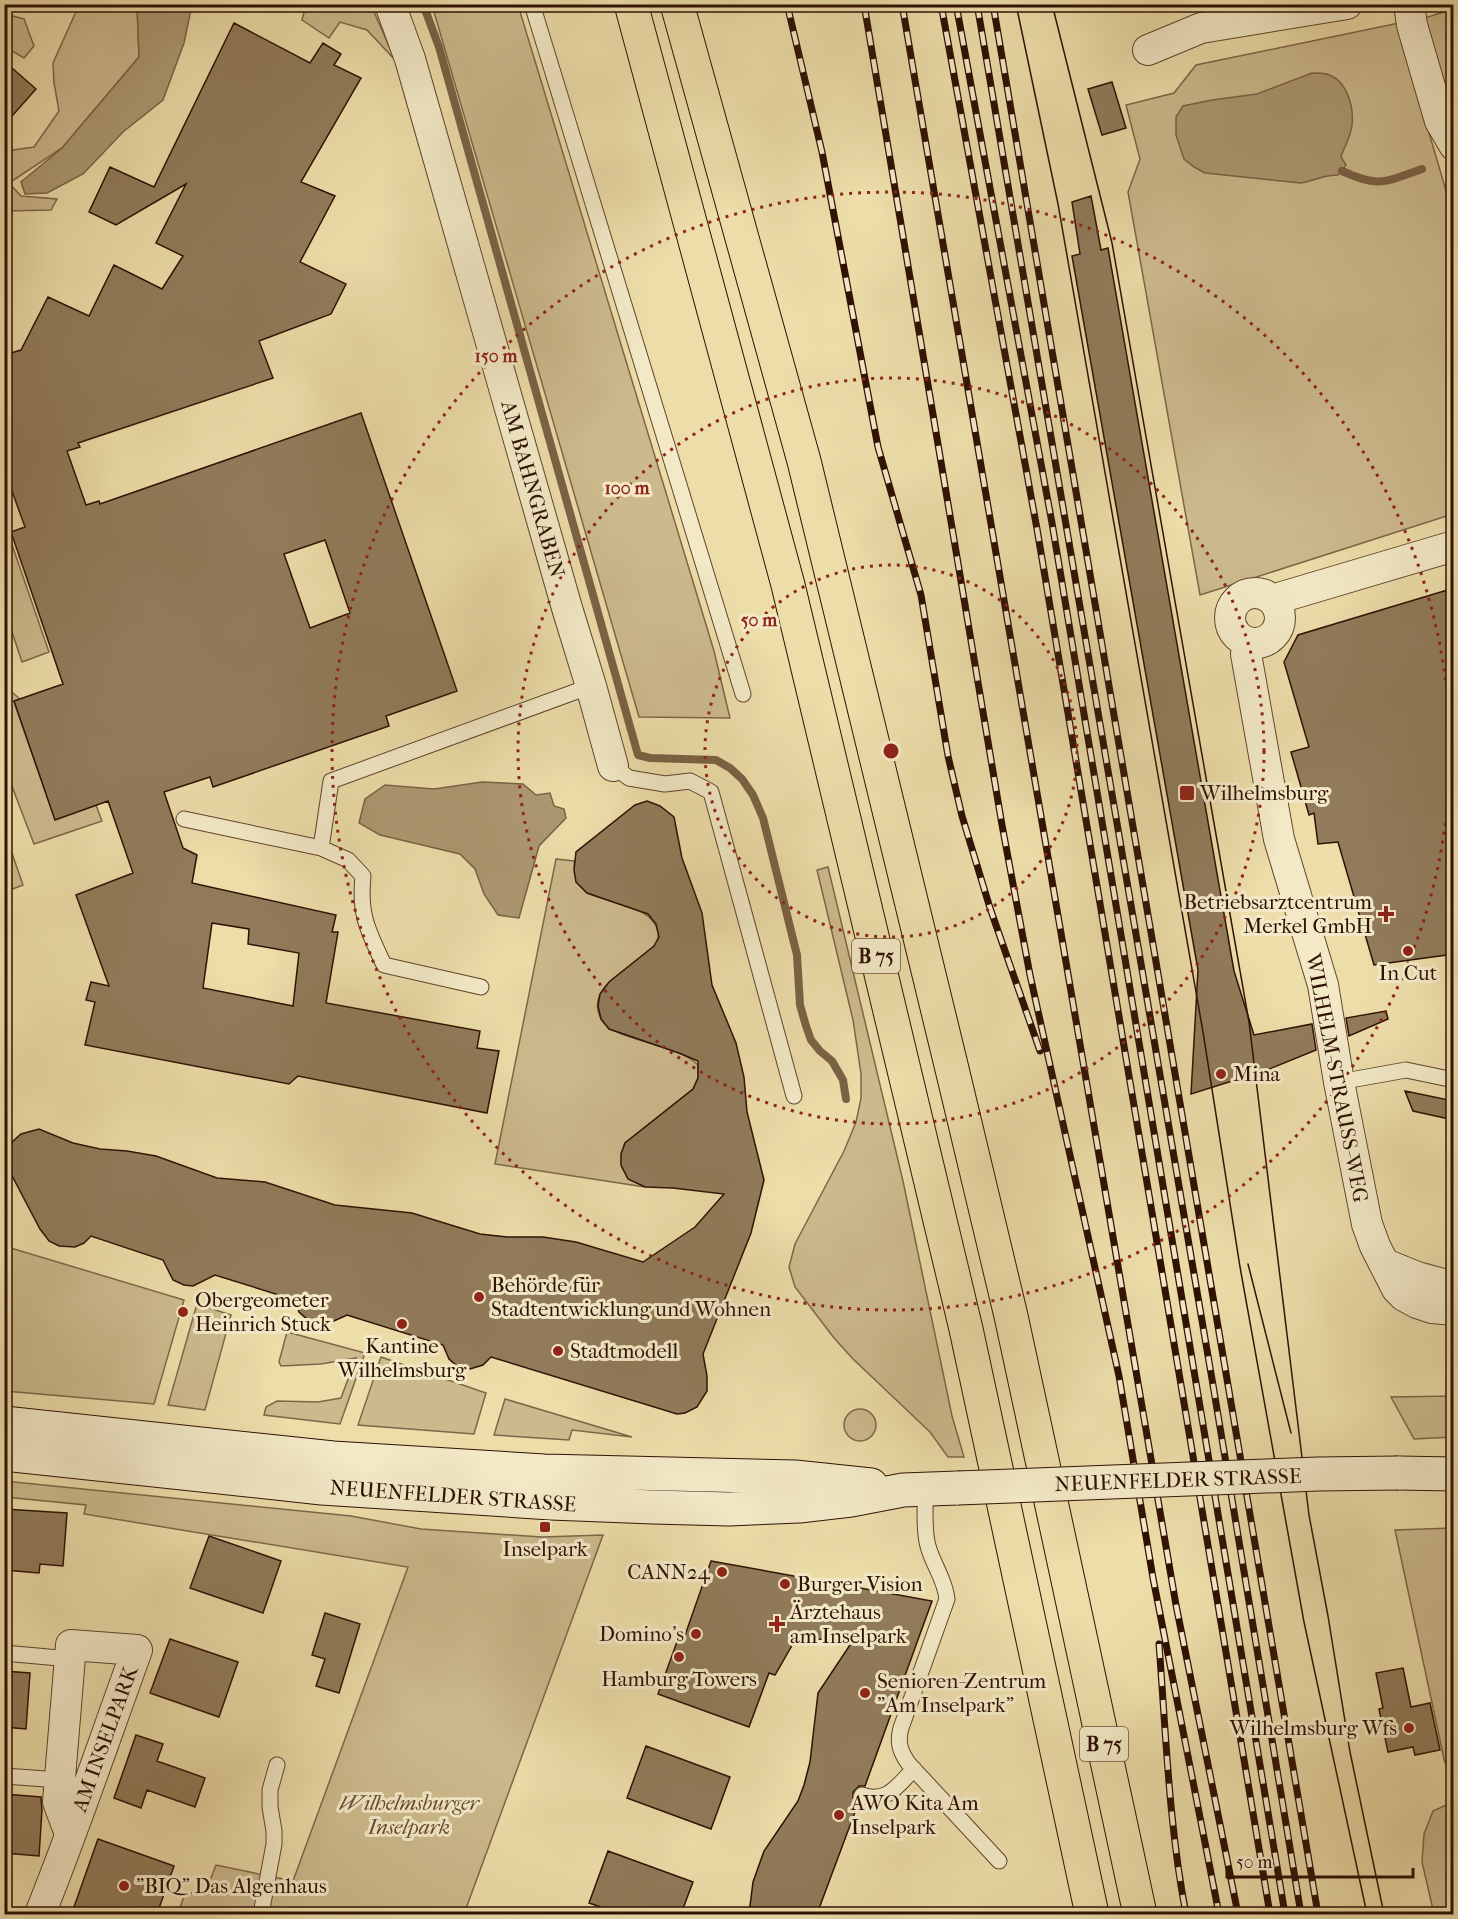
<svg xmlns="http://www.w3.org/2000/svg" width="1458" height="1919" font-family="'IM FELL French Canon',serif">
<rect width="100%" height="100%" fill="#ecdda9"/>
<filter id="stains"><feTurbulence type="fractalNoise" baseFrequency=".00333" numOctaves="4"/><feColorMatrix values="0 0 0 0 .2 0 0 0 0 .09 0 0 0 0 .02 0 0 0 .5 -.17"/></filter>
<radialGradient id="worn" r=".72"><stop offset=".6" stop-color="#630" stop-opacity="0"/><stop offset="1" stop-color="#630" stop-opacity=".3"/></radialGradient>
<!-- green -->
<path fill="#ccba8d" stroke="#7e6648" stroke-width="1.5" d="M79 5H137L139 57 62 148 9 183 21 196 57 199 51 210 5 211V153L6 151 34 147 59 111 54 83 53 63Z
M306 5H371L395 60 367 30 340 22 329 38 302 20Z
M432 5H518L714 651 730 718 639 717Z
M1453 9V125L1429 133 1453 214V514L1200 595 1128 192 1140 159 1126 105 1174 93 1196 65 1428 17Z
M5 14 24 19 34 46 24 58 5 47Z
M8 533 49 652 22 662 5 611 4 535Z
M13 693 20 699 14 702 55 819 96 805 102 821 34 844 5 768V694Z
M5 833 23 885 5 892H4Z
M556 859 574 861 576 882C580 886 584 891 590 894 611 903 652 906 658 931 665 962 579 976 601 1019 612 1041 677 1043 698 1065V1078L693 1089 625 1143C616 1167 623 1176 645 1187L495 1164Z
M828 867 903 1181 952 1416 964 1457H948L930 1432 853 1359 834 1338 795 1287 789 1267 795 1244 844 1151 856 1122 861 1098V1074L853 1020 817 870Z
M4 1246 184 1300 154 1404 5 1391Z
M197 1304 231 1315 205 1410 168 1405Z
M287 1332 365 1353 340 1424 264 1415 266 1407 277 1401 318 1402 341 1398 356 1358 321 1364 281 1366 279 1362Z
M381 1357 486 1393 474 1434 358 1425Z
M1453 1396V1437L1414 1439 1391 1397Z
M505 1399 632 1437 572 1430 569 1440 494 1435Z
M844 1425a16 16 0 1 1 32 0a16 16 0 1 1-32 0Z
M4 1481 351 1516 421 1529 542 1537 603 1535 464 1914H178L185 1893H205L216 1865 293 1881 408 1567 84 1514 86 1505 5 1497Z
M1453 1528H1454L1453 1779 1450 1776 1444 1759 1395 1530Z
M1453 1802V1914H1434L1422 1862 1424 1834 1433 1811Z"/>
<!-- water -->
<path fill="#ac9871" stroke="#7a6245" stroke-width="1.5" d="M137 5H192L184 43 163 100 123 132 83 174 47 193 25 194 21 182 62 148 139 57Z
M1312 73C1316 73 1322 73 1326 74 1347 79 1354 107 1352 125 1351 136 1344 147 1341 157L1346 165 1338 175C1323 175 1314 181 1300 183L1205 173 1194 167 1184 159 1176 135V117L1183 106 1212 100 1257 94Z
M482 782 523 784 536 795 550 793 554 806 564 809 566 818 539 846 519 918 498 915 484 894 475 869 460 854 380 835 359 823 365 799 385 785 434 789Z"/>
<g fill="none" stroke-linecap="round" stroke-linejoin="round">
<!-- stream -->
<path stroke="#7a6245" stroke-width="8" d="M423 4 439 47 638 755 650 758 716 760 730 768 742 779 753 795 763 818 797 955 800 1005 806 1026 811 1040 820 1051 832 1061 843 1080 846 1099
M1342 171C1379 188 1385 182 1422 169"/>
</g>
<!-- building -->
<path fill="#917b5a" stroke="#2f1104" stroke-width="1.5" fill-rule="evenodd" d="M234 23 310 63 323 43 341 54 334 65 361 78 301 182 335 196 300 262 346 284 331 314 259 341 273 378 78 443 80 447 67 451 86 505 99 501 100 504 361 413 457 691 386 716 389 726 213 787 210 777 164 792 183 848 197 855 192 883 336 915 332 932H338L326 1003 480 1031 477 1048 499 1051 487 1113 298 1076 289 1084 85 1045 95 1002 86 1000 91 982 109 986 76 895 133 873 108 801 55 820 14 701 63 684 11 532 25 527 4 469V355L21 350 48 297 89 316 114 265 162 289 183 256 156 243 186 184 116 225 89 212 110 167 154 187ZM325 540 350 613 310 628 284 554ZM212 923 249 929 248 944 299 953 293 1006 203 988Z
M4 61 36 89 4 125Z
M1112 82 1126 128 1102 135 1088 89Z
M1091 196 1101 250 1108 248 1234 971 1254 1035 1312 1024 1316 1050 1267 1070 1191 1094 1198 970 1072 256 1080 254 1072 202Z
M1454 588V954L1374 965 1338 842 1318 844 1314 813 1309 815 1291 752 1309 747 1284 662 1298 635Z
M647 801 660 806 674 817 682 858 702 913 712 985 736 1043 744 1077 747 1112 764 1180 751 1233 703 1354 707 1376V1391L697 1407 685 1413 677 1414 491 1357 483 1365 470 1369 456 1365 449 1359 443 1345 347 1315 325 1325 316 1324 308 1320 299 1312 295 1300 215 1275 193 1286 184 1285 173 1280 163 1260 91 1236 84 1243 75 1247 59 1246 49 1241 40 1229 9 1170 7 1161 12 1142 21 1134 39 1129 73 1143 100 1149 127 1151 156 1156 217 1178 265 1182 335 1205 412 1213 480 1234 507 1237H543L576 1242 643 1262 695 1227 724 1194 673 1188 645 1187 628 1179 621 1165V1154L625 1143 693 1089 698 1078V1061L679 1053 609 1029 601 1019 598 1006 600 994 609 982 654 946 659 937 656 924 648 914 587 893 576 882 574 870 576 852 635 805Z
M1386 1011 1388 1019 1349 1036 1346 1018Z
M1405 1091 1454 1101V1120L1413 1111Z
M4 1509 67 1513 63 1566 40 1564 39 1573 4 1570Z
M209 1536 281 1561 263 1613 190 1588Z
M711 1561 932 1601 865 1786H859L853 1792V1798L858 1804 817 1914H749L753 1882 764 1851 798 1801 804 1785 810 1762 818 1693 850 1645 798 1635 775 1675 769 1673 749 1727 658 1694 678 1639 683 1641Z
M325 1613 360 1624 339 1693 316 1686 325 1659 312 1655Z
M170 1639 238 1662 219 1717 150 1693Z
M1403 1668 1411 1707 1430 1703 1440 1750 1415 1755 1413 1747 1388 1752 1379 1709 1383 1708 1376 1673Z
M4 1671 30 1673 26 1729 4 1727Z
M136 1735 163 1744 157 1761 205 1778 195 1807 147 1790 141 1808 114 1798Z
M646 1746 730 1777 711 1829 627 1798Z
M4 1794 41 1797 42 1810 39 1856 4 1853Z
M98 1839 174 1866 157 1914H96L74 1907Z
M608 1851 693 1882 681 1914H621L589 1903Z"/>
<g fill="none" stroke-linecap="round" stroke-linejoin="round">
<!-- service casing -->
<g stroke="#5e442d" stroke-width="17">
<path id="service" d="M532 4 743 694
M613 766 629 778 665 784 690 781 711 792 794 1096
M184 819 321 848 348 860 363 876C359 916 368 930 384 965L481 987
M321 848 331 781 591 686
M1339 1082 1406 1070 1454 1080
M925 1489C926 1507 923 1529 928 1546 933 1565 945 1579 947 1599L901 1728C897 1742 900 1752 909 1764L999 1861
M4 1653 70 1659
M4 1776 60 1780
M862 1795C887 1804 898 1785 914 1769
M261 1914 274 1844V1831L270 1807V1790L277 1765"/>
</g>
<!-- minor casing -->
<g stroke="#5e442d" stroke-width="32">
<path id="minor" d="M390 4 410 59 567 608 591 686 613 766
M1409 4 1412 25 1440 121 1454 145
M1148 50 1201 28 1347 4
M1230 618a25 25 0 1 1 50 0a25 25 0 1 1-50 0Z
M1274 602 1282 597 1454 546
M1248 642 1246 654 1279 839 1323 985 1339 1082 1367 1224 1375 1246 1397 1289 1404 1296 1417 1303 1432 1308 1454 1310
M1385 1264 1417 1277 1454 1287
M40 1914C75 1827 105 1738 137 1650L71 1645 58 1802 70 1834"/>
</g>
<!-- secondary casing -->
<g stroke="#2f1104" stroke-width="35">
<path id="secondary" d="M4 1423 333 1458 544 1471 795 1477 871 1485
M4 1454 322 1488 551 1503 653 1507 729 1509 799 1506 851 1500 903 1490 958 1488
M1398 1473 1454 1474"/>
</g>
<!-- trunk casing -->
<g stroke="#2f1104" stroke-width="35">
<path id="trunk" d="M631 4 788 585 966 1329 1092 1914
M677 4 804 461 952 1069 1011 1316 1140 1914"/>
</g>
<!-- service -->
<use href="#service" stroke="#f3e9c7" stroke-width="15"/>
<!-- minor -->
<use href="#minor" stroke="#f3e9c7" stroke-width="30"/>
<!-- secondary -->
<use href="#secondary" stroke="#f3e9c7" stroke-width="33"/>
<!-- trunk -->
<use href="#trunk" stroke="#ecdda9" stroke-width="33"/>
<!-- tram -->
<path stroke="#2f1104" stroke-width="1.5" d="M1016 4 1058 204 1203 1032 1240 1267 1304 1622 1367 1914
M1052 4 1112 243 1208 789 1249 1022 1309 1515 1328 1616 1350 1752 1384 1914
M1248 1264 1291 1433"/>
<!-- rail casing -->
<g stroke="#2f1104" stroke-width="7">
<path id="rail" d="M787 4 822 152 878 447 921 595 948 756 962 816 990 908 1040 1051
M864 4 1002 825 1030 975 1119 1376 1153 1578 1219 1914
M902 4 1176 1605 1238 1914
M941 4 1037 529 1270 1914
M956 4 1052 523 1285 1914
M977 4 1213 1385 1301 1914
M993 4 1318 1914
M1159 1644C1166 1735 1169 1826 1186 1914"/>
</g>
<!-- rail -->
<use href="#rail" stroke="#f3e9c7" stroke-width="4.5" stroke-dasharray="14" stroke-linecap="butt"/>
<!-- secondary-bridge casing -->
<g stroke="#2f1104" stroke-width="35" stroke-linecap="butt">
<path id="secondary-bridge" d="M958 1488 1318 1474 1398 1473"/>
</g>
<!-- secondary-bridge -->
<use href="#secondary-bridge" stroke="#f3e9c7" stroke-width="33"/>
</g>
<!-- distance rings -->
<g fill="none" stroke="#8f2418" stroke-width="3" stroke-dasharray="3 6">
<circle cx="891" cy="751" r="186"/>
<circle cx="891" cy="751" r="373"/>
<circle cx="891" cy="751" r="559"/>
</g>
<!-- markers -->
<g fill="#8f2418" stroke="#f3e9c7" stroke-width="2">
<rect x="1179" y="785" width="16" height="16" rx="3"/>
<path d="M1383 905h6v6h6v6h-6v6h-6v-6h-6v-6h6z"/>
<circle cx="1408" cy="951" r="6"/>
<circle cx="1221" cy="1074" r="6"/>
<circle cx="479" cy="1297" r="6"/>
<circle cx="183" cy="1312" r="6"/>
<circle cx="402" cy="1324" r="6"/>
<circle cx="558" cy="1351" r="6"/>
<rect x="539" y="1521" width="12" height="12" rx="3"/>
<circle cx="722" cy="1572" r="6"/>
<circle cx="785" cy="1584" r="6"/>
<path d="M774 1615h6v6h6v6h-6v6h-6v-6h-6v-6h6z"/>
<circle cx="696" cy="1634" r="6"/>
<circle cx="679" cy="1657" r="6"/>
<circle cx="865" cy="1693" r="6"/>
<circle cx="1409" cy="1728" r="6"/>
<circle cx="839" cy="1815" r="6"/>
<circle cx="124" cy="1886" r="6"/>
</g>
<g text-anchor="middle" stroke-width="6" stroke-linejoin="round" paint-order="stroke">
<!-- shield labels -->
<g fill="#f3e9c7" stroke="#6a523e" stroke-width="1.5">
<rect x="852" y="939" width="48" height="34" rx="4.5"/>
<rect x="1080" y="1727" width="48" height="34" rx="4.5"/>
</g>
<g font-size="20" font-weight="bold" fill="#2f1104">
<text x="876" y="963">B 75</text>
<text x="1104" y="1751">B 75</text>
</g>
<!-- street labels -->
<g font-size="21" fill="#2f1104" stroke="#f3e9c7">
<text transform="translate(533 489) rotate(74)" y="7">AM BAHNGRABEN</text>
<text transform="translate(1337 1078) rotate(79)" y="7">WILHELM-STRAUSS-WEG</text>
<text transform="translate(1178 1480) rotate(-2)" y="7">NEUENFELDER STRASSE</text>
<text transform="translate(453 1496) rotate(4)" y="7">NEUENFELDER STRASSE</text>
<text transform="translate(105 1739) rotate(-70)" y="7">AM INSELPARK</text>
</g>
<!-- poi labels -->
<g font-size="21" fill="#2f1104" stroke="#f3e9c7" text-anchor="start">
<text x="1200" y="800">Wilhelmsburg</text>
<text x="1372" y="909" text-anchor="end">Betriebsarztcentrum<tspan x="1372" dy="24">Merkel GmbH</tspan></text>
<text x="1408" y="980" text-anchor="middle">In Cut</text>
<text x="1233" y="1081">Mina</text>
<text x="491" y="1292">Behörde für<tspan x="491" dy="24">Stadtentwicklung und Wohnen</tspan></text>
<text x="195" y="1307">Obergeometer<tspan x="195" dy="24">Heinrich Stuck</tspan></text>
<text x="402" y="1353" text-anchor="middle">Kantine<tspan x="402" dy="24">Wilhelmsburg</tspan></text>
<text x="570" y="1358">Stadtmodell</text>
<text x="545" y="1556" text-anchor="middle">Inselpark</text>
<text x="710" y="1579" text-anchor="end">CANN24</text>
<text x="797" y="1591">Burger Vision</text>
<text x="790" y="1619">Ärztehaus<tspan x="790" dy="24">am Inselpark</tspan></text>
<text x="684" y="1641" text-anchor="end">Domino's</text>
<text x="679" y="1686" text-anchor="middle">Hamburg Towers</text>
<text x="877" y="1688">Senioren-Zentrum<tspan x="877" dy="24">"Am Inselpark"</tspan></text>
<text x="1397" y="1735" text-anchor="end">Wilhelmsburg Wfs</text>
<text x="851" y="1810">AWO Kita Am<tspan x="851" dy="24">Inselpark</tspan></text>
<text x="136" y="1893">"BIQ" Das Algenhaus</text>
</g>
<!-- park labels -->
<g font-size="21" font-style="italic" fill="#664c34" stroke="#f3e9c7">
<text x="409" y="1810">Wilhelmsburger<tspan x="409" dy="24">Inselpark</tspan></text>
</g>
</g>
<circle cx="891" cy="751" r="9" fill="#8f2418" stroke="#f3e9c7" stroke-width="3"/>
<g font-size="18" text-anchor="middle" font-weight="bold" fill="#8f2418" stroke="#f3e9c7" stroke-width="6" stroke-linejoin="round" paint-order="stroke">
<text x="496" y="362">150 m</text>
<text x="627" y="494">100 m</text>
<text x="759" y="626">50 m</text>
</g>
<!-- margin -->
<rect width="1458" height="1919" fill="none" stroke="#ecdda9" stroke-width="24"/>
<rect x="6" y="6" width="1446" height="1907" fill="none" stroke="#2f1104" stroke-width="3"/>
<rect x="12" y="12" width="1434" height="1895" fill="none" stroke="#2f1104" stroke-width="1.5"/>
<!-- scale -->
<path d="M1227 1868v9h186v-9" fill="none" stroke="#2f1104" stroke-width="3"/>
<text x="1236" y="1868" font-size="18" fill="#2f1104" stroke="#f3e9c7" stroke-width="4.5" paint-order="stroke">50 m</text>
<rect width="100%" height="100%" filter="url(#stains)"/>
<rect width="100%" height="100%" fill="url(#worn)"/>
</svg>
